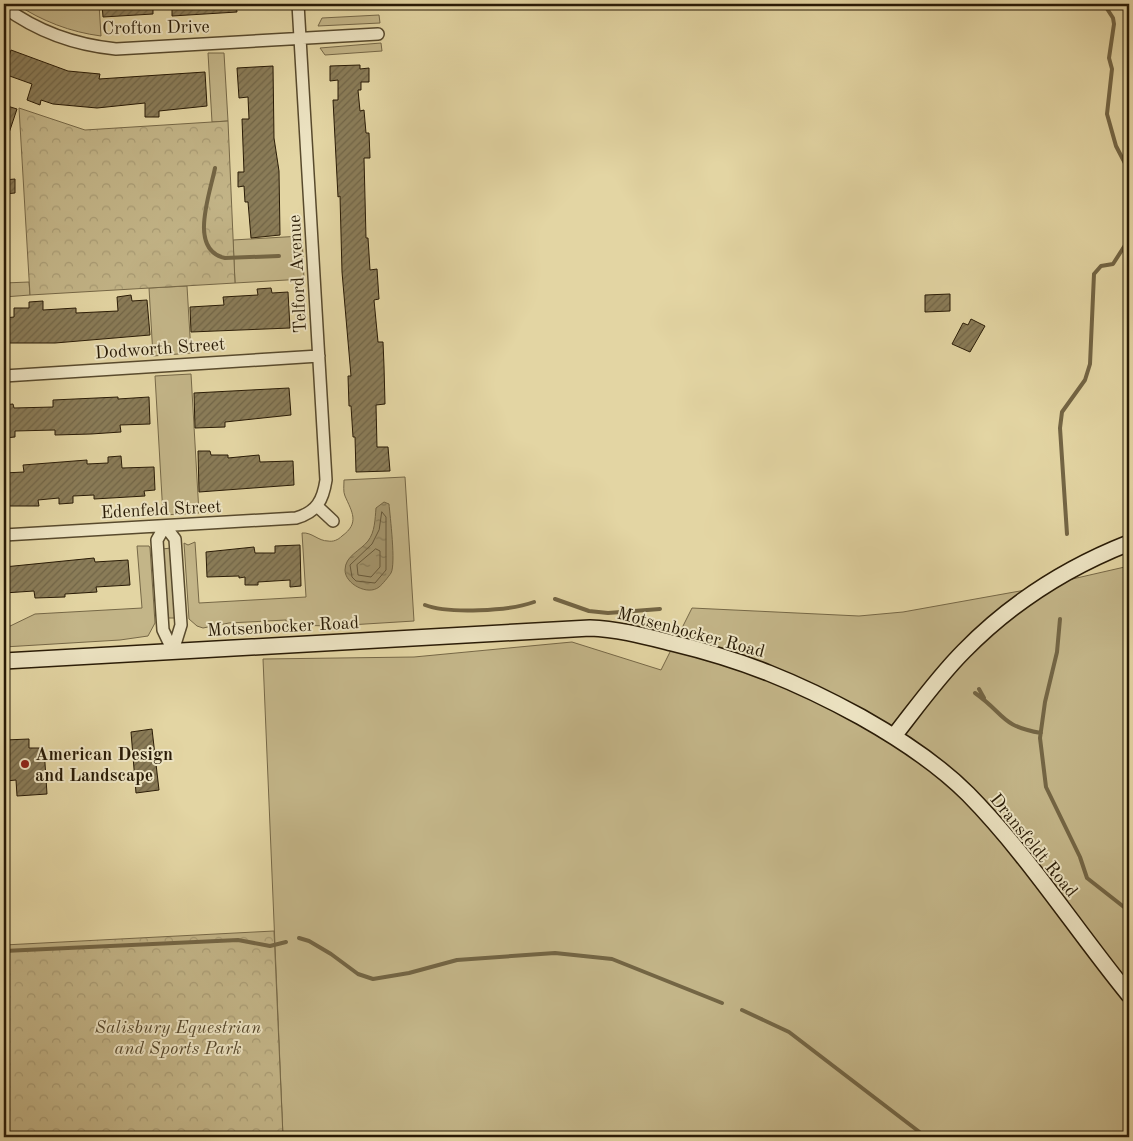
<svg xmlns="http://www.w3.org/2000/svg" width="1133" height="1141" font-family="'Old Standard TT',serif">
<defs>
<pattern id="park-crowns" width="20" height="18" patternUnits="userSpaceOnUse" patternTransform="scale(1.25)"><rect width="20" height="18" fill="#c3b588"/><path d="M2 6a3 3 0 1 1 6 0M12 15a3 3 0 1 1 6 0" fill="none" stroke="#a89b74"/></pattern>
<pattern id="water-ripples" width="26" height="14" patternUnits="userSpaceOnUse" patternTransform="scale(1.25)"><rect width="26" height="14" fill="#a4966e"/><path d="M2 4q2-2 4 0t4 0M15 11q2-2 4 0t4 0" fill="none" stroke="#867a58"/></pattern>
<pattern id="building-hatch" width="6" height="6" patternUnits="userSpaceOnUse" patternTransform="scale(1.25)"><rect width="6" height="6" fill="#8a7c58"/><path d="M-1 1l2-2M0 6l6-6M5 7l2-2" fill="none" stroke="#716547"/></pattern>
</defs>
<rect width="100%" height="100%" fill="#e3d5a3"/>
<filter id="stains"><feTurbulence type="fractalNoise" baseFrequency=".004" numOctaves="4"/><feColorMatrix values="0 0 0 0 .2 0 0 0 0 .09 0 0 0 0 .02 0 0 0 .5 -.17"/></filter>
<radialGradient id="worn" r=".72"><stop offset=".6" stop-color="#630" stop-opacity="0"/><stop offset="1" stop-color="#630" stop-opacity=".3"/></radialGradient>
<!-- green -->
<path fill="#c3b588" stroke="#766847" d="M16 4H99L101 36C70 32 42 21 16 4Z
M379 15 380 23 318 26 322 18Z
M381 43 382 51 325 55 320 48Z
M208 53H224L228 121 212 122Z
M302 236 304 279 235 283 233 240Z
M29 282 30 295 4 297V283Z
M187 286 191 353 153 356 149 288Z
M191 374 199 513 163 515 155 376Z
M405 477 414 621 333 626 286 625V620L229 623 203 628 197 626 189 619 184 543 188 545 195 542 199 603 306 597 302 533C312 532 318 541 328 541 333 542 338 540 342 536 360 523 352 512 345 496 343 492 344 485 344 480Z
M137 546H149L150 548 155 623 148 636 120 640 4 647V629L35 614 142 608Z
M171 548 175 618H166L162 549Z
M1129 566V1137H283L263 659 414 657 572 642 661 670 692 608 859 616 903 612 1020 591Z"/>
<!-- park -->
<path fill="url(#park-crowns)" stroke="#766847" d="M19 108 85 130 228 121 235 283 30 295Z
M274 931 283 1137H4V945Z"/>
<!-- water -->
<path fill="url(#water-ripples)" stroke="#736544" d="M384 502 389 504C390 516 396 564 391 573 389 576 382 585 379 587 368 596 345 584 345 570 345 556 360 551 368 541 375 532 375 519 376 508Z"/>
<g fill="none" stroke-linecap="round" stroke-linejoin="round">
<!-- shore -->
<path stroke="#66583a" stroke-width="1" d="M382 512 386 517V570L375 583 356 581 352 577 350 565 372 544 379 530Z
M376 549 380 551V567L371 577 358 575 357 565Z"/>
<!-- stream -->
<path stroke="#736544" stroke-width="4" d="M1104 4 1113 18 1114 24 1109 58 1112 69 1107 114 1116 146 1129 171
M215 168C210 194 188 250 225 258L279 256
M1067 534 1060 428 1062 412 1085 380 1090 364 1094 274 1101 266 1113 264 1129 239
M555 599 589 611 608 613 660 609
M425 605C448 614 510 611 534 602
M1060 619 1057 652 1045 702 1040 738 1046 787 1080 857 1087 878 1129 911
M979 689 984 698
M975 693C1005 714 1000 726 1041 733
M299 938 309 941 331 954 358 974 373 979 409 973 457 960 555 953 612 959 722 1003
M4 951 238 940 270 946 286 942
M742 1010 789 1032 926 1137"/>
</g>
<!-- building -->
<path fill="url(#building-hatch)" stroke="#291b06" d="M102 4H153V14L103 17Z
M172 4H236L237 12 172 16Z
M11 50 68 71 100 74 99 79 205 72 207 106 159 111V117H145V103L97 108 53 104 41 100 40 105 27 100 32 84 4 74Z
M360 65V69L369 68V82H361V90H358L360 111 364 110 366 133H369L370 158H364L366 238H368L370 270 377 269 379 299 374 300 378 342H383L384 366 385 404 376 405 377 447H388L390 471 356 472 355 437H353L351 406H349L348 376H351L342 272 340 196 338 197 333 100H338V80L330 81V66Z
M273 66 274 138 279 171 280 235 251 238 248 202H245L244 186 238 187V172H244L242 119H249L248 97 239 98 237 68Z
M4 105 17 109 6 142H4Z
M15 179V193L4 194V180Z
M271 288 272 293 288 292 290 328 191 332 190 307 224 305 223 297 258 295 257 289Z
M950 294V311L925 312V295Z
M131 295 132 301 147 300 150 335 55 343H4V318L14 317V308H29V302L43 301V310L76 308V313L118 311 117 297Z
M971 319 985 326 970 352 952 344 963 323 968 325Z
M289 388 291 415 225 422V427L195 428 194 393Z
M118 397V399L149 397 150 424 120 425 121 432 91 434 55 435V430L15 431V437L4 438V405L13 404 14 408 53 407V400Z
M198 451H210L211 455H228V458L259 455 260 462 293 461 294 485 199 492Z
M121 456 122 468 154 467 155 490 144 491 145 496 94 499V495L73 496V503L59 504V498L38 500 39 506H4V473L24 472 23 465 87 460V464L108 463V457Z
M300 545 301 586 290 587V580L258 582V585H245V577L239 578V576L207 577 206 552 254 547 255 553H275V546Z
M94 558 95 562 128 560 130 585 96 587 97 592 65 594V597L35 598 34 591 4 593V567Z
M152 729 159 790 136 793 131 732Z
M29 739V748H44L47 794 17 796 16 780 6 781 5 740Z"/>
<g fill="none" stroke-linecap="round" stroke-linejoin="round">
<!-- minor casing -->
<g stroke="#584a2d" stroke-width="14">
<path id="minor" d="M4 7C38 32 75 45 116 49L378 34
M4 376 319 356
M318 507 333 521
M165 526 175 539 181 625 173 651 163 630 157 540Z
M4 535 296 518C317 512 323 500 326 480L298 4"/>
</g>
<!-- secondary casing -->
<g stroke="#291b06" stroke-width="18">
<path id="secondary" d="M4 661 590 628C618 629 644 636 672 643 743 660 797 682 861 717 900 739 937 763 968 794 1028 855 1075 929 1129 995
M894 736C916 708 938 677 964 651 1010 604 1068 567 1129 543"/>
</g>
<!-- minor -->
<use href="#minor" stroke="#ede4c3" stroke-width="11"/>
<!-- secondary -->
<use href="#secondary" stroke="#ede4c3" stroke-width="15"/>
</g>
<!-- markers -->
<circle fill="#8f2418" stroke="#ede4c3" stroke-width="2" cx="25" cy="764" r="5"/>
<g text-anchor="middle" stroke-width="4" stroke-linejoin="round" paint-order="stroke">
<!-- street labels -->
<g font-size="18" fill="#291b06" stroke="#ede4c3">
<text transform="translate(156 27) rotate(-1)" y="6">Crofton Drive</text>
<text transform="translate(297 274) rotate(-93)" y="6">Telford Avenue</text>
<text transform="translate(160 348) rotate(-4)" y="6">Dodworth Street</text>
<text transform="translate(161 509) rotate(-3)" y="6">Edenfeld Street</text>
<text transform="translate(283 626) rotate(-3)" y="6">Motsenbocker Road</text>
<text transform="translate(691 632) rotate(15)" y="6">Motsenbocker Road</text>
<text transform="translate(1034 845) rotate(51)" y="6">Dransfeldt Road</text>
</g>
<!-- poi labels -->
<g font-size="18" font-weight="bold" fill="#291b06" stroke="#ede4c3" text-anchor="start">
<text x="35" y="760">American Design<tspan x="35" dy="21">and Landscape</tspan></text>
</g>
<!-- park labels -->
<g font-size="18" font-style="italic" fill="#57492d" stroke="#ede4c3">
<text x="178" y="1033">Salisbury Equestrian<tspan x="178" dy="21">and Sports Park</tspan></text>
</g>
</g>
<!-- margin -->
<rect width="1133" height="1141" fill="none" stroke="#e3d5a3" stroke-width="20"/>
<rect x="5" y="5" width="1123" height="1131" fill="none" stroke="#291b06" stroke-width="2.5"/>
<rect x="10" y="10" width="1113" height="1121" fill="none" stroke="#291b06"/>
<rect width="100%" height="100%" filter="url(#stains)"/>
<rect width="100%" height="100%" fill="url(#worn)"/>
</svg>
